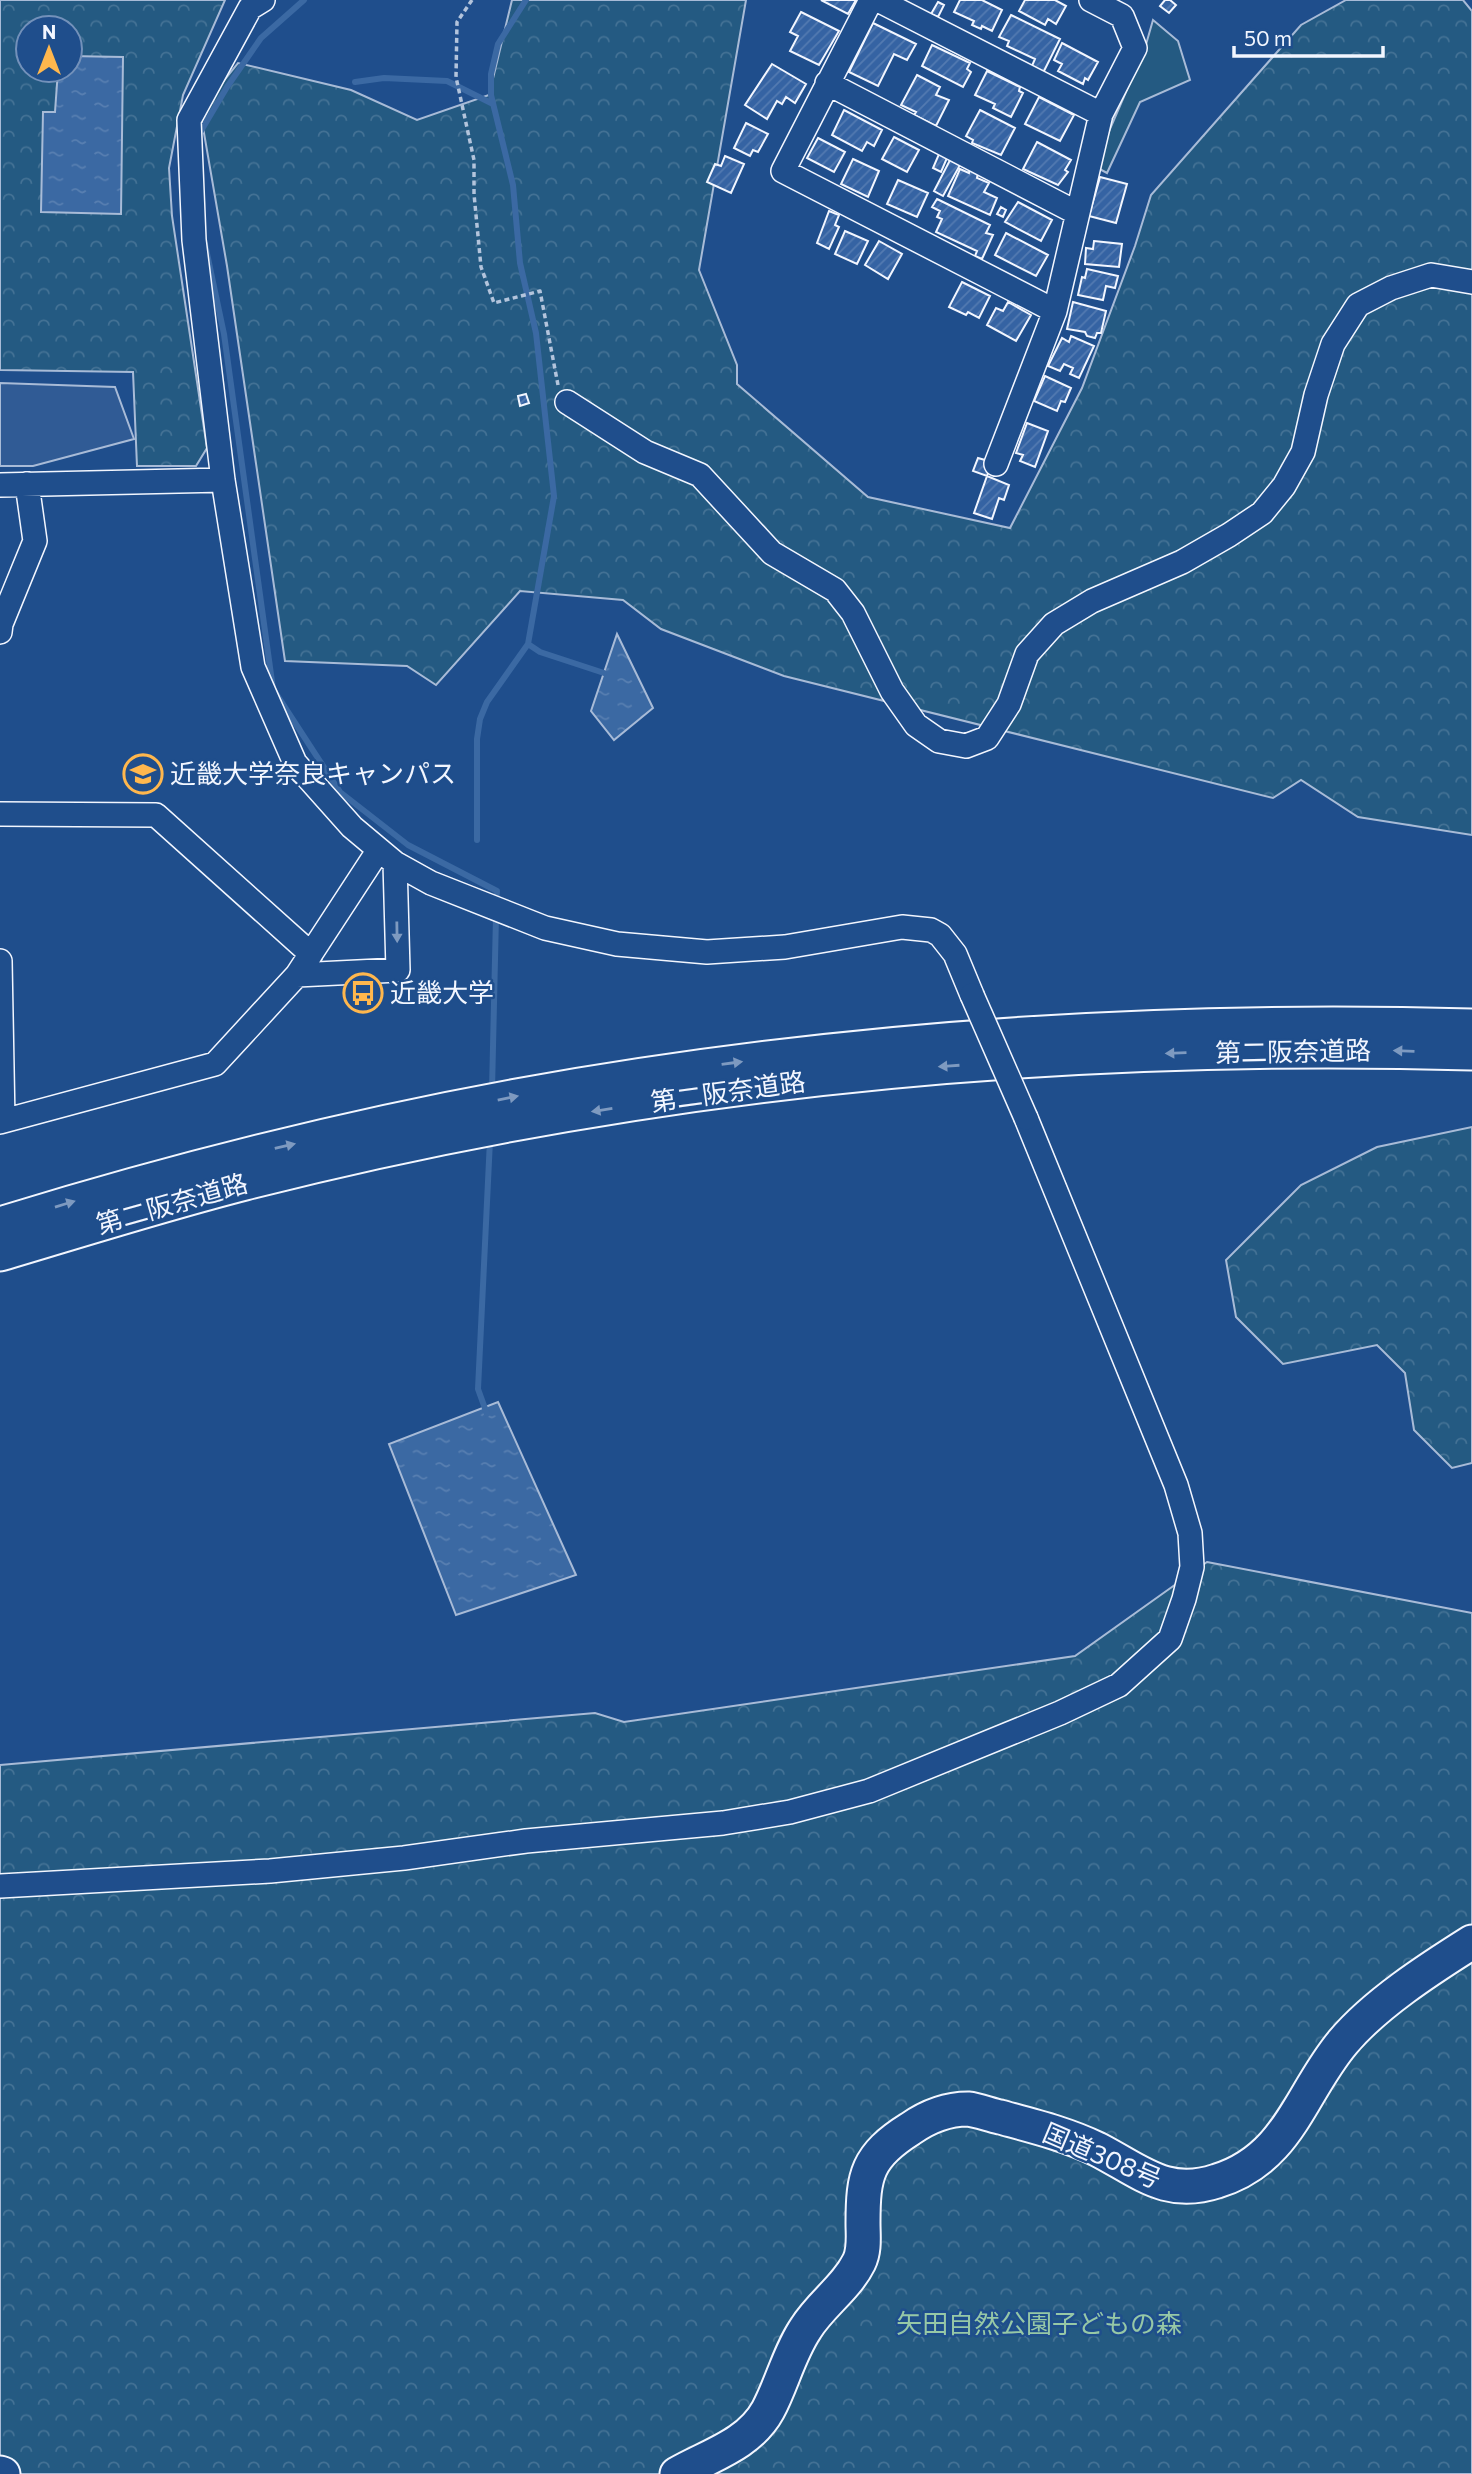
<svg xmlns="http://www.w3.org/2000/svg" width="1472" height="2474" font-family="Commissioner,'Noto Sans JP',sans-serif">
<defs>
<pattern id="forest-crowns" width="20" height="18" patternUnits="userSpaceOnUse" patternTransform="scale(1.75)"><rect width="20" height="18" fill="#245a82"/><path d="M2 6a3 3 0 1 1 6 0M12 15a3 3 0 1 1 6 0" fill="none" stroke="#447295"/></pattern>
<pattern id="water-ripples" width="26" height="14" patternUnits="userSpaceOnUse" patternTransform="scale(1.75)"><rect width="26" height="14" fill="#3b69a3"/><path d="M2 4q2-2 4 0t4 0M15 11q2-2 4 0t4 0" fill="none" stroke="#587fb1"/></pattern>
<pattern id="building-hatch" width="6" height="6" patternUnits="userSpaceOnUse" patternTransform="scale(1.75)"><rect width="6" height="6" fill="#3563a3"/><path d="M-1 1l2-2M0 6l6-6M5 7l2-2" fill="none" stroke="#537ab1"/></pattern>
</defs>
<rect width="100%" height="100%" fill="#1f4e8c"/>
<!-- green -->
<path fill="#245a82" stroke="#a8bbd7" stroke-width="2" d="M1153 20 1178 41 1190 80 1140 102 1107 173 1094 166 1145 48Z"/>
<!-- forest -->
<path fill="url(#forest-crowns)" stroke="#a8bbd7" stroke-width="2" fill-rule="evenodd" d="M0 0H225L183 95 169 168 172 216 207 448 196 466H137L133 372 0 370ZM28 28H70V70H28Z
M512 0H746L699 270 737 365V384L868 497 1010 528 1082 388 1135 246 1151 195 1301 25 1346 0H1463L1472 11V835L1358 817 1301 780 1273 798 784 676 661 629 623 600 520 591 436 685 407 666 285 661 227 266 200 110 238 63 351 90 417 120 489 95Z
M1472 1127V1463L1452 1468 1414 1430 1405 1373 1377 1345 1283 1364 1236 1317 1226 1260 1301 1185 1377 1147Z
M1207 1562 1472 1613V2474H0V1765L595 1713 624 1722 1075 1656Z"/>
<!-- parking -->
<path fill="#305b95" stroke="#a8bbd7" stroke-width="2" d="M0 383 115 387 134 439 33 466H0Z"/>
<!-- water -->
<path fill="url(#water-ripples)" stroke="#a8bbd7" stroke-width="2" d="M70 56 123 57 121 214 41 212 43 112H55L58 70H70Z
M617 634 653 708 614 740 591 711Z
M498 1402 576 1575 456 1615 389 1444Z"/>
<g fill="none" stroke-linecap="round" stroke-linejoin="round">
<!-- stream -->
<path stroke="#3b69a3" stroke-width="6" d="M355 82 384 78 447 81 493 104
M198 136 227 87 261 38 304 0
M205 244 224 334 273 689 340 792 408 845 497 891 496 905
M528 644 540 652 604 673
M477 840V739L480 719 487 702 528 644 554 496 536 333 520 263 513 185 491 95V74L498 44 526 0
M492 1090 496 916
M487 1414 478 1389 490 1140"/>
</g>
<!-- building -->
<path fill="url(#building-hatch)" stroke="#f2f6ff" stroke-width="2" d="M821 0H856L848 14Z
M960 0H982L1002 10 992 31 982 26 981 29 972 25 974 21 954 12Z
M1025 0H1055L1066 6 1056 24 1048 19 1045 25 1019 11Z
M1165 0H1170L1176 5 1169 13 1160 6Z
M938 2 944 5 938 17 931 14Z
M801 12 839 31 819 65 790 51 798 36 790 32Z
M1011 15 1060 39 1043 73 1031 68 1035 59 1007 46 1009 41 999 37Z
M873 23 916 44 907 60 894 54 878 86 849 72Z
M1062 43 1098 62 1088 80 1085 78 1083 84 1058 71 1062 64 1054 60Z
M932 45 970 63 967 69 971 72 963 87 922 66Z
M772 64 806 84 795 103 786 97 782 104 777 101 767 119 745 105Z
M987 71 1020 87 1019 91 1023 93 1011 117 993 108 995 104 975 95Z
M917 75 940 87 936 95 949 100 936 126 914 115 916 112 901 105Z
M1039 97 1074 115 1060 141 1025 124Z
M844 110 882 130 874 146 867 142 862 151 832 135Z
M980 110 1015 128 1001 155 972 143 973 140 966 136Z
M746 123 768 134 758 152 753 150 750 156 734 148Z
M894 137 919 150 907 172 882 159Z
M818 138 845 152 834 172 807 158Z
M1037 142 1071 160 1065 170 1068 172 1058 185 1023 169Z
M939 154 947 158 941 172 933 168Z
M725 156 744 164 731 193 707 182 715 164 721 166Z
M853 159 879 171 868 197 841 184Z
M950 160 960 165 943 196 934 191Z
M960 169 969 173 970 169 978 173 977 178 989 183 984 192 997 198 990 215 948 196Z
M1100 177 1127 184 1116 223 1089 216Z
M898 180 928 193 917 217 887 204Z
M937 199 990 225 986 233 993 235 982 259 975 256 977 251 936 232 942 219 937 217 940 211 932 207Z
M1018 202 1052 220 1041 241 1005 222Z
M1001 207 1006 210 1003 217 997 214Z
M829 211 839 215 835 225 839 227 829 249 817 243Z
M845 231 868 241 857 264 835 254Z
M1006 233 1048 255 1036 276 995 255Z
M879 241 902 254 888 279 865 265Z
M1094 241 1122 244 1119 267 1085 264 1086 248 1093 249Z
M1087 269 1118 276 1115 288 1106 286 1103 300 1078 295 1082 277 1085 278Z
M962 282 990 296 979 318 968 312 966 315 949 307Z
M1008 302 1031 315 1016 341 987 325 996 308 1003 311Z
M1073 302 1106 311 1101 333H1097L1095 338 1087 336 1085 332 1067 329Z
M1071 336 1094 346 1079 378 1070 374 1073 368 1064 364 1060 371 1048 366 1062 338 1069 342Z
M1045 376 1071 388 1065 402 1061 401 1057 411 1034 401Z
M526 394 529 403 520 406 518 396Z
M1027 423 1048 431 1035 467 1020 461 1023 455 1016 453Z
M978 458 992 462 987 476 973 471Z
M987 476 1009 485 1004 500 999 498 992 519 974 513Z"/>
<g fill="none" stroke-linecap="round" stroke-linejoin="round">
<!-- minor casing -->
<g stroke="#f2f6ff" stroke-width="26">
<path id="minor" d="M263 0 250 8 189 120 194 240 223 480 253 667 295 763 352 827 395 863 431 883 545 928 617 944 707 952 785 947 902 927 931 930 940 935 955 954 972 995
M871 0 783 171 1055 311
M878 0 1101 114
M827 83 1077 213
M567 402 645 452 700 475 772 553 835 590 853 613 892 691 916 725 939 741 966 746 987 738 1009 704 1027 654 1054 624 1092 601 1182 562 1229 535 1262 513 1284 486 1303 452 1316 395 1333 344 1358 305 1391 288 1431 275 1472 282
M996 464 1055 311 1101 114 1135 48 1122 16 1091 0
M0 485 223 480
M0 632 1 624 35 541 27 484
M0 814 156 815 311 954
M0 961 3 1121
M297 975 398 970 395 863
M0 1122 215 1064 297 975 378 851
M0 1886 270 1871 404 1858 526 1841 723 1823 790 1812 869 1791 1060 1713 1119 1685 1170 1639 1184 1599 1192 1567 1190 1533 1176 1485 1026 1118"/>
</g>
<!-- highway casing -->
<g stroke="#f2f6ff" stroke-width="37">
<path id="highway" d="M0 1224C169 1172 342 1128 517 1096 832 1039 1152 1017 1472 1026
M0 1254C81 1230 163 1204 245 1183 645 1081 1060 1041 1472 1053
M0 2473 3 2474
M677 2474C708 2456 749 2445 768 2410 782 2384 789 2353 806 2328 821 2304 846 2288 859 2262 865 2250 863 2236 863 2223 863 2175 867 2156 910 2129 927 2117 946 2109 968 2109 978 2110 990 2115 1000 2117 1033 2126 1066 2134 1097 2149 1140 2171 1166 2198 1217 2181 1289 2159 1300 2093 1343 2042 1375 2004 1429 1969 1472 1942"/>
</g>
<!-- path -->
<path stroke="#b3c4dc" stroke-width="3.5" stroke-dasharray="5 3.5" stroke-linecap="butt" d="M472 0 457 22 456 77 474 160V194L481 267 494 303 540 291 558 385"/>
<!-- minor -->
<use href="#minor" stroke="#1f4e8c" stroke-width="23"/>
<!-- highway -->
<use href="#highway" stroke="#1f4e8c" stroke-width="33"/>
<!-- minor-bridge casing -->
<g stroke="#f2f6ff" stroke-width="26" stroke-linecap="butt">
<path id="minor-bridge" d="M972 995 1026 1118"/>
</g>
<!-- minor-bridge -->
<use href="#minor-bridge" stroke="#1f4e8c" stroke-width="23"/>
</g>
<!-- one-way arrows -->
<defs><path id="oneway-solid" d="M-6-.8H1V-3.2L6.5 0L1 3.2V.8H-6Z" transform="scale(1.75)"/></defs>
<g fill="#7e9ac0">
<use href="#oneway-solid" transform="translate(397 932) rotate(89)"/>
<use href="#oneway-solid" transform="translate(1404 1051) rotate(-178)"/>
<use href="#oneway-solid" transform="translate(1176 1053) rotate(178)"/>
<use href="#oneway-solid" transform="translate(732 1063) rotate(-8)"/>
<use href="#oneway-solid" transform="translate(949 1066) rotate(176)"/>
<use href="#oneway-solid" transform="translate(508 1098) rotate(-11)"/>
<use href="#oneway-solid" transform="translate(602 1110) rotate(171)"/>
<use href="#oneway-solid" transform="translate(285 1146) rotate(-13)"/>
<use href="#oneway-solid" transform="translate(65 1204) rotate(-17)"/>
</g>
<!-- icons -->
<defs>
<g id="university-ring" transform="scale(2.0125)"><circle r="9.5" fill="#1f4e8c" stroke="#ffb74d" stroke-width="1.5"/><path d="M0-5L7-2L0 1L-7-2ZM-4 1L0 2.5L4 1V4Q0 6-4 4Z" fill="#ffb74d"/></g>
<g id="bus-ring" transform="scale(2.0125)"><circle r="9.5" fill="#1f4e8c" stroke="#ffb74d" stroke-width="1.5"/><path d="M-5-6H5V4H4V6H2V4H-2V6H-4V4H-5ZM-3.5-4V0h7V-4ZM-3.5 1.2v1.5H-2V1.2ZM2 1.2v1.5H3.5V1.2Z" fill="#ffb74d"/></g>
</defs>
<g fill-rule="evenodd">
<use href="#university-ring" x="143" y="774"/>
<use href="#bus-ring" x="363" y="993"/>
</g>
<g text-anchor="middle" stroke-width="5" stroke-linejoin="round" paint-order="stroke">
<!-- poi labels -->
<g font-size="26" fill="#f2f6ff" stroke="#1f4e8c" text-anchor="start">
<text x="170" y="783">近畿大学奈良キャンパス</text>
<text x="390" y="1002">近畿大学</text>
</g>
<!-- street labels -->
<g font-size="26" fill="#f2f6ff" stroke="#1f4e8c">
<text transform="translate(1293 1052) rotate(-1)" y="9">第二阪奈道路</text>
<text transform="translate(728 1092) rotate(-8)" y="9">第二阪奈道路</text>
<text transform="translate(172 1204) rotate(-16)" y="9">第二阪奈道路</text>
<text transform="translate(1102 2156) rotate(23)" y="9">国道308号</text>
</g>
<!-- park labels -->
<g font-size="26" fill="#97c8a6" stroke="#1f4e8c">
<text x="1039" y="2333">矢田自然公園子どもの森</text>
</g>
</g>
<!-- north arrow -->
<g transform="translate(49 49)"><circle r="33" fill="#1f4e8c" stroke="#7391ba" stroke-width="2"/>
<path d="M0-5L12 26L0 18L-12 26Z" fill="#ffb74d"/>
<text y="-10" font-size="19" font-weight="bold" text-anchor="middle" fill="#f2f6ff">N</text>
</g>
<!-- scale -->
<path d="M1234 46v10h149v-10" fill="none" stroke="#f2f6ff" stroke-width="3.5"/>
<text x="1244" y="46" font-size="21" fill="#f2f6ff" stroke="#1f4e8c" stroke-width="5" paint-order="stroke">50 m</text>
</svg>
